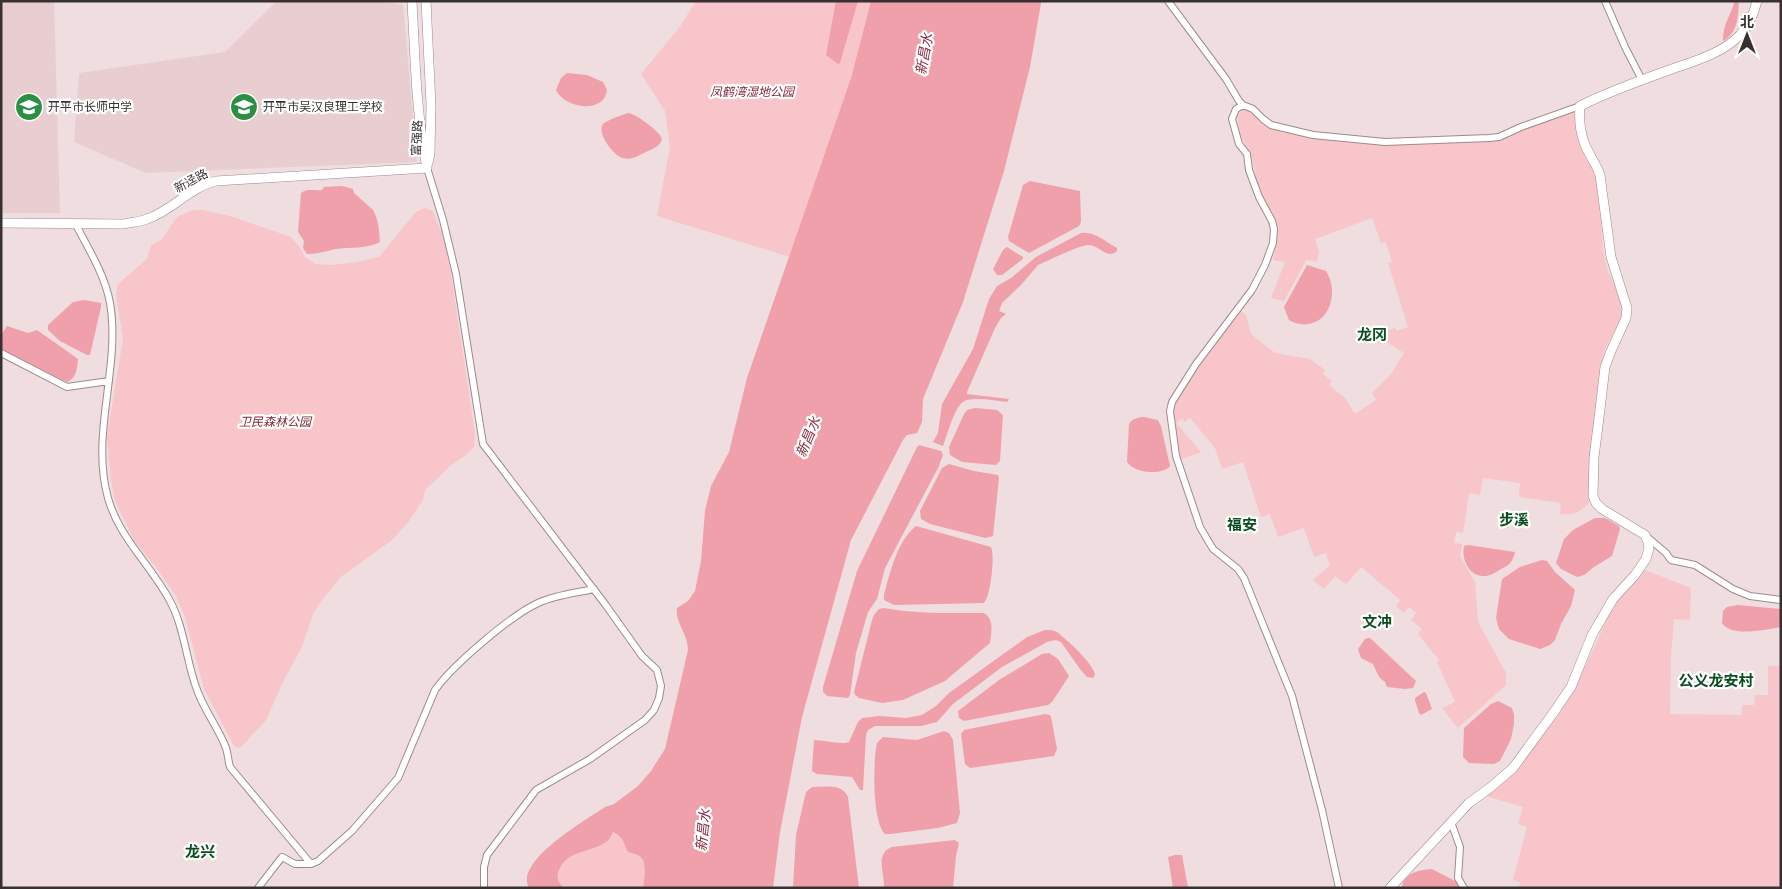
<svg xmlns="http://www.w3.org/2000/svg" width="1782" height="889" font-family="'Times New Roman','Noto Sans SC',serif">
<rect width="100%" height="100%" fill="#efdddf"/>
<!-- built -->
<path fill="#e9ced1" d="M1 1H54L60 213H1Z
M277 1H379L403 5 417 162 146 173 74 142 79 73 225 52Z"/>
<!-- green -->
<path fill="#f8c5ca" d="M696 1H871L851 78 790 257 657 216 670 147 665 111 641 74 679 28Z
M1244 109 1252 111 1277 129 1345 142 1401 144 1499 139 1572 112 1576 116C1576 123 1576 131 1579 138 1584 153 1595 165 1597 180 1603 209 1599 239 1607 268 1612 284 1624 296 1623 314L1604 351 1601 368 1591 500C1581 511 1576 516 1560 514L1561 503 1519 497 1520 483 1483 478 1480 495 1469 493 1463 533 1456 532 1454 543 1462 544 1460 556 1475 582 1478 622 1506 673V685L1458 728 1442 708 1455 702 1437 662 1439 660 1418 634 1422 629 1411 620 1416 613 1409 607 1404 613 1396 606 1400 600 1361 567 1346 584 1335 576 1324 589 1313 580 1330 566 1326 553 1314 557 1304 528 1278 537 1270 514 1261 517 1243 462 1222 469 1215 448 1190 418 1185 422 1182 418 1176 423 1201 452 1179 460C1177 445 1171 428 1172 413 1173 394 1226 328 1240 310L1246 315 1251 334 1275 353 1310 359 1325 370 1323 374 1332 381 1329 385 1345 398 1355 414 1376 400 1372 393 1391 374 1404 353 1385 341 1382 345 1374 341 1378 333 1395 328 1397 331 1408 327 1388 263 1392 262 1386 242 1381 243 1372 218 1315 239 1319 252 1317 262 1306 260 1284 301 1271 298 1285 262 1273 260 1278 237 1277 223 1259 194 1251 152 1240 136 1237 115Z
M425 208 433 211 444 239 451 274 475 433 474 447 466 455 450 466 425 490 423 500 409 521 392 540 342 576 324 597 314 612 301 649 284 680 266 720 240 748 234 746 204 689 185 617 176 596 156 567 135 542 115 501 111 480 107 436 123 339 116 294 118 284 147 259 151 245 161 240 177 217 193 210H203L230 216 291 237 299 246 305 257 315 264 333 265 357 262 379 257 416 212Z
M1645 570 1691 588 1690 620 1674 619 1671 655 1670 714 1742 715V705H1754L1755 695H1768V666H1781V888H1519L1520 882 1513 880 1527 827 1518 824 1523 807 1486 796 1512 774 1560 713 1582 673 1618 596Z
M613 832C622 836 624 842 627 851 631 854 635 854 639 856 648 861 644 879 643 888H564C559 881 556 878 559 870 567 851 587 853 603 844 608 842 611 838 613 832Z"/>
<!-- water -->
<path fill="#f0a0aa" d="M836 1H858L840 63 838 64 826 55Z
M871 1H1041V3L1030 67 1004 171 963 302 923 399 922 422 917 433 907 435 903 440 851 540 802 717 780 832 773 888H643C644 879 648 861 639 856 635 853 631 854 627 851 624 842 622 836 613 832 611 837 608 842 603 844 587 853 567 851 559 870 556 878 558 882 564 888H529C514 861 586 820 605 807L614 804 638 786 651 771 665 749 688 650C688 633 675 623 677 608L688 601 695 591 701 561 705 511 711 486 729 452 747 378 851 78Z
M1735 1H1739C1738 16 1738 33 1723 41 1722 27 1731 14 1735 1Z
M567 73 587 75 603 82 607 90C604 115 564 108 556 90L561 78Z
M628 113C636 114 660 131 662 139 660 146 655 148 648 151 641 154 632 161 623 158 614 156 596 133 603 124 607 120 622 115 628 113Z
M1030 181 1080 191 1081 222 1079 226 1029 253 1009 241 1008 237 1023 185Z
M324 187 342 186 353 189 354 193 373 210C379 220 379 231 380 242 367 249 350 247 336 249 326 251 318 254 307 254L303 248 304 241 298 232 301 193C307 188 315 191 322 190Z
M1081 233C1094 231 1106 242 1117 248V251C1107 260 1099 245 1089 245 1082 244 1047 261 1038 265L1021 285 1002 303 999 311 1006 314 1001 318 995 328 967 392V394L1009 399 1007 402C997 401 971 396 963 402 954 408 947 436 943 446L933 442 938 433 942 404 973 349 989 299 997 286 1011 278 1036 257Z
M1007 247 1023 257V259L1002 275H997L993 269 1003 250Z
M1307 265 1326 271C1338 289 1332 321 1308 324 1302 325 1295 324 1289 320L1284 307Z
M84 300 101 303V307L90 355H87L60 341 48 330V325L73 302Z
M7 326 28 333 37 330 74 356 78 359C77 368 77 378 67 382L62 380 1 350V335Z
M975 408 997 410 1003 415 1000 461 996 465 962 462 950 455 949 447 964 414 967 410Z
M1144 417 1158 420 1161 426 1170 466C1162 476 1134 473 1127 462L1129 424C1132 419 1138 417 1144 417Z
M919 445 941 451 943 455 938 468 885 568 877 599 868 612 856 653 850 695 848 698 827 696 823 692V687L857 571 917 447Z
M949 464 974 471 998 475 999 478 993 536 985 538 930 524 921 519 920 511 942 468Z
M1595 518H1605L1619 526 1620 529 1612 556 1594 567 1584 575 1577 577 1561 569 1556 563 1564 539 1573 530Z
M916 526 991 547C995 555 991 595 984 603L894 605 884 600V595C890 573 897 541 916 526Z
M1468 545 1515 552C1513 562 1508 566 1501 569 1496 572 1492 575 1486 576 1470 578 1461 560 1464 546Z
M1542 560 1547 561 1555 572 1575 590 1571 606 1561 624 1555 640 1550 645 1540 649 1509 639 1499 629 1496 618 1502 579 1520 567Z
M1738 605 1781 609V627C1766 629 1731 638 1722 623L1723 611 1727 607Z
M884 608C917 614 950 613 984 613 995 620 991 632 990 643L945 681 903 700 882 703 859 698 855 695 854 692 872 620 874 615 879 609Z
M1045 630C1049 630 1053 630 1057 632 1066 639 1094 664 1095 675L1093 678 1087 677 1080 669 1061 642 1056 640 1047 642 1002 667 953 704 937 722 921 726H875L868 730 866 735 863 790H860L852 777 817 774 812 771 814 740C825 740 840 745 849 742L858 722 862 718 880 716 906 718 922 715 936 706 949 693 1027 637Z
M1368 638H1370L1416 681 1413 688 1405 689 1387 687 1385 682 1379 677 1373 664 1361 658 1358 649 1365 639Z
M1049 653 1058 659 1069 676 1052 702 1048 705 964 721 959 718 958 711 999 680 1042 654Z
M1424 692 1426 693 1432 709 1421 715 1419 713 1415 700V698Z
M1498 701 1512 708 1514 715V724L1511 739 1500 761 1494 764 1469 763 1463 757 1464 728 1491 704Z
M1045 714 1050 715 1051 717 1057 749 1054 756 970 768 965 764 961 734 964 730Z
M944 731 949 733 953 740 960 813 957 823 938 828 890 834H885C872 822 873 760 877 743L883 737 917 740Z
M812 787C826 787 842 783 848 797L859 888H793L796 835 806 792Z
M955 840 959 843 956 856 953 888H884C885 873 874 854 892 847Z
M1175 855H1182L1188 888H1173L1168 857Z
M1432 869 1457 882 1460 888H1402C1403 873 1419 870 1432 869Z"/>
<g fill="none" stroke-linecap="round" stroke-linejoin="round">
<!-- street casing -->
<g stroke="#9c8b8d" stroke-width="8">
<path id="street" d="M1168 1 1226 79 1239 101 1243 105 1253 109 1263 119 1271 125 1313 135 1385 142 1489 138 1499 137 1521 127 1580 106
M1605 1 1625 47 1642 80
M1243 105 1236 109 1232 119 1239 144 1247 154 1249 170 1259 197 1272 221 1274 229 1273 243 1265 265 1252 290 1196 364 1172 402 1170 411 1176 456 1200 527 1213 549 1238 569 1244 578 1292 696 1322 810 1339 888
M427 168 443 220 456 274 483 444 605 604 642 656 657 670 661 686 659 698 654 710 645 720 590 759 536 790 487 855 484 867V888
M75 223C88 248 105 275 110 303 121 367 90 434 108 498 119 538 151 565 170 601 184 627 186 659 196 687 203 709 218 727 226 748 228 754 228 760 230 767L311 864
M1 353 67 387 109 381
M1646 536 1666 553 1671 560 1695 565 1733 589 1750 596 1781 600
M1451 822 1460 847 1458 878 1464 888
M258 888 282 857 295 864H311L318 861 352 831 398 778 435 690C453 665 510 616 538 603 555 595 575 593 594 589"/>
</g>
<!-- secondary casing -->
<g stroke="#9c8b8d" stroke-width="10">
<path id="secondary" d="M412 1C415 57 416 113 427 168
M426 1 431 105 430 153 428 163
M1 223 124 224C132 222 140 222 147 219 172 211 190 187 216 181L427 168
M1390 888 1469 803 1491 787 1513 768 1554 712 1571 687 1592 635 1613 599 1635 575 1646 559 1649 548 1648 542 1645 535 1602 509 1596 503 1593 496 1594 457 1598 426 1605 367 1611 351 1626 318 1627 308 1611 257 1600 175C1596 163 1588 154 1584 142 1580 131 1579 118 1580 106 1610 91 1641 80 1672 69 1695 61 1723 53 1740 35 1749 26 1754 13 1757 1"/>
</g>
<!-- street -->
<use href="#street" stroke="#fff" stroke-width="6"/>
<!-- secondary -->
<use href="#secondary" stroke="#fff" stroke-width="9"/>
</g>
<!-- icons -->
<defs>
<g id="school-disc" transform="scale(1.4375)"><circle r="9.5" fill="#2b8f43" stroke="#fff"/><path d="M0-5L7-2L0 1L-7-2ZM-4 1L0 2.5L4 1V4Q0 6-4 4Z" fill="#fff"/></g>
</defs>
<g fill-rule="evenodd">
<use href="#school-disc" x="29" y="107"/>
<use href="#school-disc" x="244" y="107"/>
</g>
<g text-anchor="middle" stroke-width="4.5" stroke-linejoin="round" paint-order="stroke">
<!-- park labels -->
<g font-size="12" font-style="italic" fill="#82263a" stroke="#fff">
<text x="752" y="96">凤鹤湾湿地公园</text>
<text x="275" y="426">卫民森林公园</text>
</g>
<!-- poi labels -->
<g font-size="12" fill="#383132" stroke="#fff" text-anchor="start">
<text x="48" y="111">开平市长师中学</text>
<text x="263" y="111">开平市吴汉良理工学校</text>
</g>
<!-- street labels -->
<g font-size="12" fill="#383132" stroke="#fff">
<text transform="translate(417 138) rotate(-87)" y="4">富强路</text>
<text transform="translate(191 181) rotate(-28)" y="4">新迳路</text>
</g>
<!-- water labels -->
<g font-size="14" font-style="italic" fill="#892d40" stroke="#fff">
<text transform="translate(924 54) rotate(-80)" y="5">新昌水</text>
<text transform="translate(808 437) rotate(-67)" y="5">新昌水</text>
<text transform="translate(703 830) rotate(-84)" y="5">新昌水</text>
</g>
<!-- quarter labels -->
<g font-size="15" font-weight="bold" fill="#0a4d1e" stroke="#fff">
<text x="1372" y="340">龙冈</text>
<text x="1514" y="525">步溪</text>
<text x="1242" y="530">福安</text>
<text x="1377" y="627">文冲</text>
<text x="1716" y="686">公义龙安村</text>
<text x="200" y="857">龙兴</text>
</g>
</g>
<!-- border -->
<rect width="1782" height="889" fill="none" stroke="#383132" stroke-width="5"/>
<!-- north arrow -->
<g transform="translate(1747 35)" stroke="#ffffff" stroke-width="4" paint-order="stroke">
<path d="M0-4L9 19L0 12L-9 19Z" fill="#383132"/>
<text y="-8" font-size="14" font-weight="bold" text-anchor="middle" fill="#383132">北</text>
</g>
</svg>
